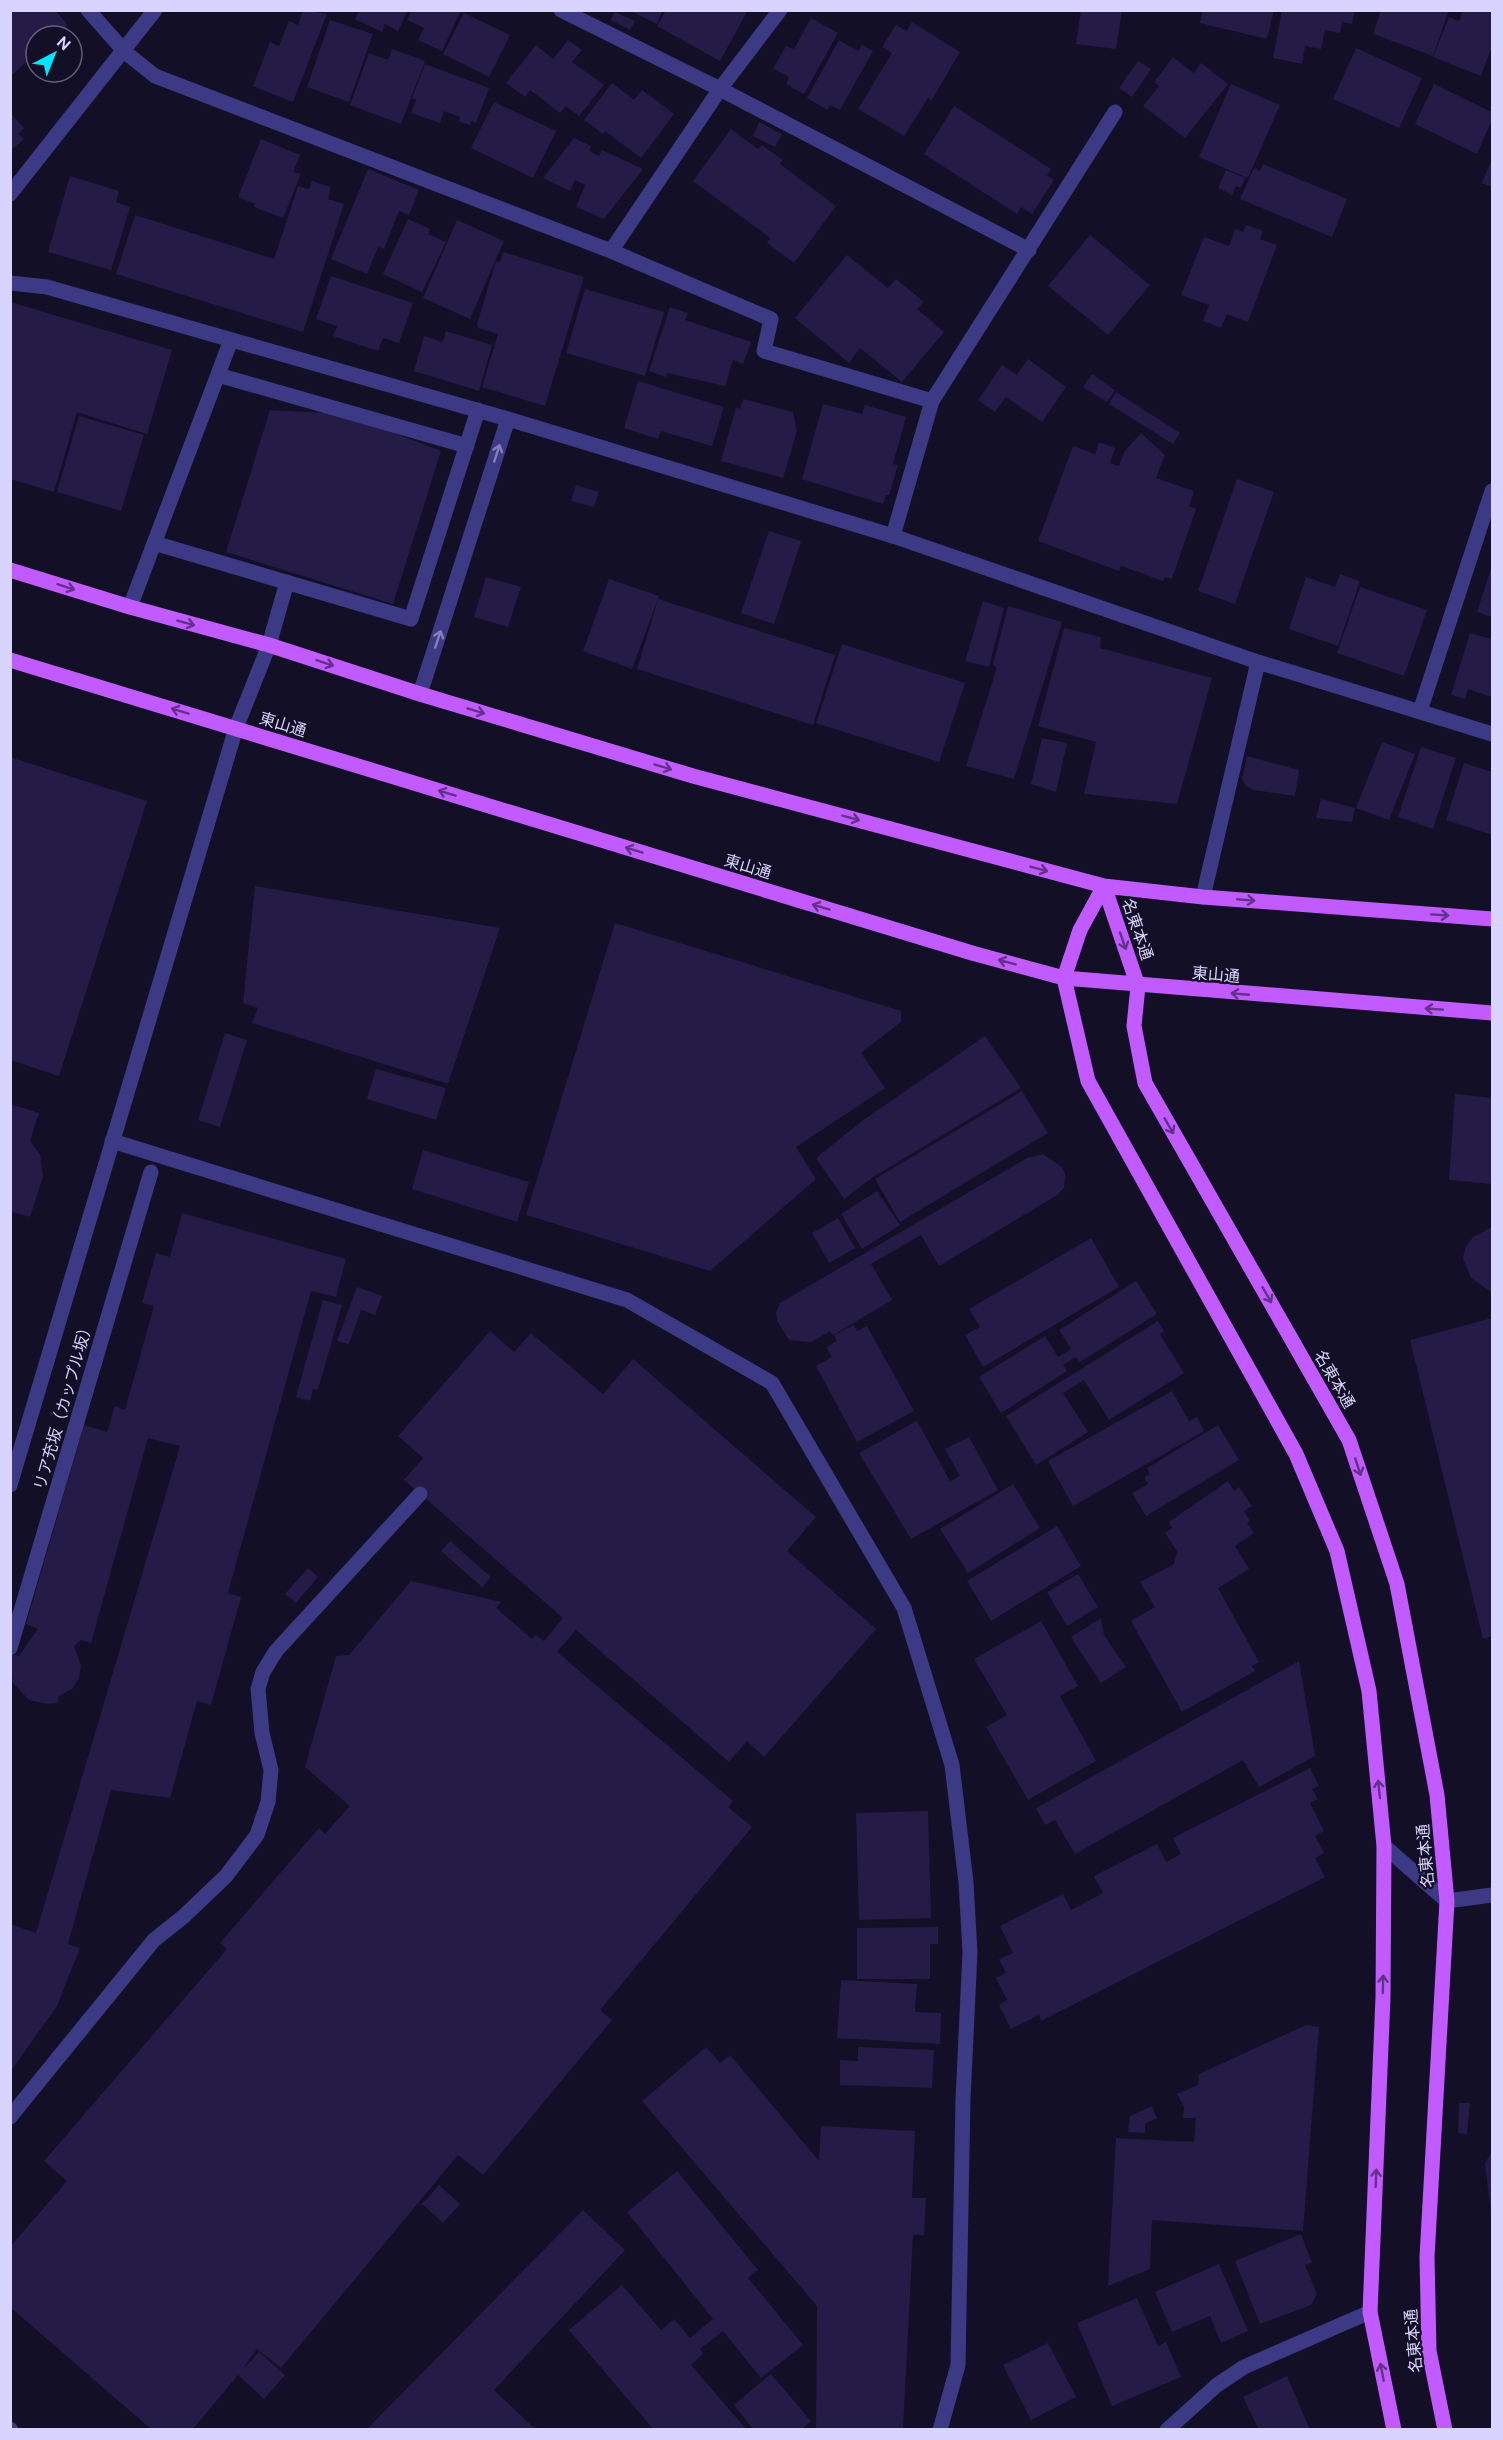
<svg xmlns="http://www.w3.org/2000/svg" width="1503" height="2440" font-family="'DM Sans','Noto Sans JP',sans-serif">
<rect width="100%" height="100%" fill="#130f26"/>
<!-- building -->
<path fill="#241b47" d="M10 10H55L68 25 55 36H36V53L10 77Z
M303 10 327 14 293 102 253 86 270 42 279 46 289 21 298 25Z
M359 10H408L398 31 385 24 382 32 355 19Z
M412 10H461L442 51 418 40 424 28 407 20Z
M629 10H663L657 24Z
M666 10H748L720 61 657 26Z
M1081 10H1122L1116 49 1076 44Z
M1203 10H1274L1267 39 1200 23Z
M1282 10H1355L1352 24 1342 22 1340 33 1325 30 1321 49 1305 46 1302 64 1273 58Z
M1381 10H1449L1433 56 1373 34Z
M1463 10H1492V46L1481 76 1433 57 1449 17 1459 21Z
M615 12 635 21 630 30 610 20Z
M464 13 510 35 489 77 443 54Z
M811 18 838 33 804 94 786 84 789 77 773 69 786 46 794 49Z
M330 20 373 34 349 102 307 87Z
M912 22 960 52 931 101 928 98 904 136 858 109 892 53 882 47 896 25 907 31Z
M568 40 582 50 572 62 604 85 579 116 566 106 560 113 530 90 525 97 506 83 536 45 553 59Z
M839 40 858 51 862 45 873 51 840 110 830 105 827 110 807 98Z
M1356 48 1422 78 1399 128 1333 99Z
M392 49 425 61 401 124 350 105 369 53 388 60Z
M1173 57 1194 73 1201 63 1228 84 1185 138 1143 106 1159 86 1154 82Z
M1138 61 1151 69 1132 97 1119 88Z
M425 64 489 88 476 123 472 121 470 125 458 121 460 117 444 111 440 123 411 113 416 100 412 98Z
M612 83 634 100 642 90 674 114 641 158 605 131 603 134 584 120Z
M1231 84 1280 105 1248 178 1199 157Z
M1434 84 1492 112V120L1477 154 1415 124Z
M494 102 556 131 533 178 471 148Z
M954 106 1051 169 1047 175 1054 180 1032 214 1021 207 1017 214 924 154Z
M10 113 24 128 18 134 24 139 10 151Z
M759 122 782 134 775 147 753 136Z
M731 129 758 149 762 145 783 160 780 164 836 206 794 263 767 243 770 238 693 181Z
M574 138 591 146 589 151 599 156 602 150 643 169 604 219 576 207 585 185 575 180 570 191 543 178Z
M261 139 300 155 293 172 301 174 283 218 254 207 255 204 238 197Z
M1492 159V187L1482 183Z
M1263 164 1347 199 1332 237 1240 199 1254 168 1260 171Z
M368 169 419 190 409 215 399 211 384 249 378 247 367 274 331 259Z
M1226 170 1245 178 1241 188 1236 186 1232 195 1218 188Z
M70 176 119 191 116 202 130 207 111 270 48 252Z
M312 181 331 187 328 199 344 204 303 332 116 274 135 215 274 259 298 186 309 189Z
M408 219 430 229 428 234 446 242 422 292 383 274Z
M457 220 504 241 470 319 423 298Z
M1246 225 1263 231 1260 239 1277 245 1248 322 1227 314 1221 328 1203 321 1209 305 1181 295 1204 237 1229 246 1235 229 1243 232Z
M1090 235 1150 285 1108 335 1048 286Z
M503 252 584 277 545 406 482 387 498 334 478 328 477 324 496 261 500 262Z
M847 255 888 288 896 279 924 302 917 309 944 332 902 382 860 348 849 363 795 318Z
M331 276 413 303 399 343 383 338 378 351 333 336 337 326 316 319Z
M585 289 664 312 645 376 566 353Z
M10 302 172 350 147 434 77 412 54 492 10 479Z
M670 307 688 313 685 320 751 342 743 364 733 360 725 386 667 373 666 377 649 371Z
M446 331 492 345 479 391 414 371 424 336 443 342Z
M1028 359 1066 387 1042 422 1006 397 995 412 978 400 1002 365 1017 375Z
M1092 374 1115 390 1107 402 1083 387Z
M638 381 724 407 712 446 661 431 658 439 624 428Z
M1116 392 1180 433 1173 444 1109 404Z
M743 399 793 412 797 431 783 478 721 461 736 407 740 409Z
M823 404 862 414 865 405 906 417 893 464 898 465 889 495H886L883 504 802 479Z
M270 410 346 414 441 451 393 604 226 552Z
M79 416 144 435 121 511 57 492Z
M1141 433 1165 455 1156 478 1194 491 1189 506 1196 509 1172 579 1165 577 1163 581 1121 566 1119 571 1038 541 1073 446 1095 454 1099 442 1115 448 1110 463 1119 466 1124 452Z
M1237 479 1274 492 1235 604 1198 591Z
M576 485 599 492 594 507 571 501Z
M769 531 801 541 774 624 741 613Z
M1492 565V617L1477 612Z
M1340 574 1360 581 1338 646 1289 629 1306 577 1335 587Z
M486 577 521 587 508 627 474 617Z
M609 579 659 596 632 669 583 651Z
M1360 587 1427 610 1404 676 1337 653Z
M658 599 835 655 813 725 637 669Z
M983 601 1004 608 989 667 965 661Z
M1008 606 1062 622 1014 779 966 766 997 667 993 665Z
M1064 628 1101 637 1100 648 1212 678 1177 804 1084 794 1096 742 1038 726Z
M1470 633 1492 639V697L1468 689 1465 699 1451 695Z
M842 644 965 683 939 762 816 723Z
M1042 738 1067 743 1056 792 1031 784Z
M1382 742 1415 754 1389 820 1356 808Z
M1421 747 1456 758 1433 829 1398 817Z
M1247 756 1299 770 1295 796 1254 790 1246 786 1242 779Z
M10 757 147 801 59 1076 10 1060Z
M1464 763 1492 772V835L1446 820Z
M1321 799 1355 808 1352 822 1316 818Z
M255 886 500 928 448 1084 252 1023 258 1008 243 1003Z
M615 923 901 1011V1022L861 1053 885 1088 796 1147 816 1179 710 1271 526 1215Z
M225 1033 247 1040 220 1127 198 1120Z
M985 1036 1021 1088 873 1177 844 1199 816 1158 862 1121Z
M376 1069 446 1088 436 1120 367 1099Z
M1022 1091 1048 1133 900 1222 875 1179Z
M1455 1094 1492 1098V1184L1449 1180Z
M10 1104 39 1113 30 1141 40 1154 43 1176 30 1217 10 1211Z
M423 1150 529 1182 517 1222 412 1189Z
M1043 1154 1062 1167 1065 1174 1064 1188 1057 1195 939 1266 921 1235 871 1264 892 1300 833 1335 830 1331 811 1342 789 1340 777 1321 776 1312 780 1303 1027 1158Z
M877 1191 900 1225 862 1249 841 1214Z
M182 1213 346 1259 336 1297 311 1291 228 1593 241 1597 211 1705 197 1701 170 1798 111 1790 68 1944 80 1948 57 2006 10 2072V1924L36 1933 180 1446 148 1438 91 1643 81 1640 74 1646 81 1666 79 1678 73 1688 58 1697V1703L47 1704 29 1700 13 1683 10 1659 12 1654 19 1656 38 1629 26 1624 84 1425 107 1432 115 1406 125 1410 154 1306 142 1303 156 1253 170 1257Z
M838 1218 855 1248 829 1263 812 1233Z
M1492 1227V1293L1471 1278 1463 1258 1465 1248 1473 1237Z
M1091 1238 1119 1287 983 1367 965 1335 980 1327 969 1309Z
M1136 1281 1157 1314 1080 1362 1076 1357 1063 1365 1067 1371 1001 1413 979 1377 1045 1336 1058 1357 1071 1349 1059 1330Z
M357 1287 382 1296 375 1315 361 1310 349 1344 337 1341Z
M323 1300 342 1305 318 1390 313 1389 310 1401 296 1397Z
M1492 1318V1636L1483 1639 1410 1340Z
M1158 1321 1164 1331 1160 1334 1184 1373 1109 1420 1084 1380 1063 1393 1088 1432 1036 1465 1006 1416Z
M854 1325 857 1331 867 1326 914 1411 857 1442 816 1366 832 1357 826 1347 837 1341 834 1335Z
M490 1331 514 1352 531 1333 603 1394 633 1359 816 1517 787 1551 876 1629 764 1757 747 1741 729 1762 576 1630 557 1652 733 1801 728 1807 752 1827 600 2010 612 2020 483 2175 458 2155 281 2368 257 2349 242 2370 259 2352 285 2375 264 2399 238 2375 192 2430H152L10 2307V2247L67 2181 44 2161 227 1949 220 1943 319 1828 325 1834 350 1806 305 1767 336 1656 349 1655 411 1581 501 1602 496 1608 532 1639 536 1635 544 1641 563 1618 404 1480 423 1458 398 1436Z
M1172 1391 1189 1421 1197 1417 1204 1431 1073 1506 1048 1461Z
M917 1421 950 1481 960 1476 945 1449 969 1437 998 1490 911 1539 859 1453Z
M1218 1425 1239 1460 1146 1516 1132 1493 1148 1484 1144 1477 1150 1474 1147 1468Z
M1228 1481 1234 1491 1239 1487 1252 1506 1244 1511 1250 1521 1247 1523 1254 1533 1235 1546 1249 1569 1218 1588 1259 1662 1252 1666 1255 1671 1182 1712 1131 1621 1155 1607 1140 1582 1174 1564 1177 1551 1165 1533 1172 1528 1169 1522Z
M1013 1484 1040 1528 968 1573 940 1529Z
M1057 1526 1081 1566 991 1621 967 1581Z
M450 1541 491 1577 482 1587 441 1551Z
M308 1568 318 1577 296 1603 285 1594Z
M1078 1574 1098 1607 1067 1626 1047 1592Z
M1101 1618 1104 1635 1126 1667 1101 1683 1071 1637Z
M1041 1621 1078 1686 1060 1696 1096 1761 1028 1800 986 1727 1007 1715 974 1659Z
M1299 1661 1315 1756 1259 1787 1243 1760 1075 1854 1055 1820 1045 1825 1036 1808Z
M1310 1768 1319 1786 1312 1789 1318 1799 1310 1803 1324 1831 1315 1836 1324 1853 1315 1858 1325 1877 1041 2021 1039 2015 1011 2029 999 2005 1007 2000 996 1978 1006 1973 999 1959 1013 1953 1000 1926 1063 1894 1071 1910 1103 1893 1094 1876 1157 1844 1166 1862 1181 1854 1173 1838Z
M928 1811 931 1918 859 1920 856 1813Z
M938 1927V1944H930V1979H857V1928Z
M841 1980 917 1984 915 2012 941 2013 940 2044 837 2038Z
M1306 2025 1319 2027 1303 2231 1152 2220 1150 2269 1108 2286 1116 2138 1194 2142 1196 2118H1183L1184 2107 1177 2094 1198 2085 1199 2074Z
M706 2047 720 2063 730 2055 819 2161 821 2126 915 2131 912 2198H926L924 2235H913L903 2430H816L817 2306 642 2101Z
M858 2047 934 2050 932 2088 840 2085V2060L858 2061Z
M1459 2103H1470L1467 2134 1458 2133Z
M1152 2106 1157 2118 1145 2124V2133L1128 2132 1130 2116Z
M1492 2152V2213H1491L1485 2163Z
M677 2171 758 2270 748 2278 803 2345 761 2378 723 2331 700 2349 703 2354 691 2365 747 2430H654L569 2330 622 2285 661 2330 674 2319 690 2338 713 2319 627 2212Z
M439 2185 460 2204 443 2223 422 2204Z
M583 2210 625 2250 494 2390 536 2430H366Z
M1301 2234 1312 2263 1305 2265 1317 2294 1311 2305 1260 2324 1235 2261Z
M1219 2264 1248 2331 1221 2343 1210 2316 1172 2332 1155 2292Z
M1137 2298 1158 2346 1166 2342 1181 2377 1112 2406 1077 2323Z
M1048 2343 1076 2397 1031 2420 1003 2365Z
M771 2374 811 2421 801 2430H754L734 2405Z
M1287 2376 1310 2430H1259L1243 2397Z"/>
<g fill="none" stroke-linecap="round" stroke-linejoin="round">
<!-- minor -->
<path stroke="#3d3a85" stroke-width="15" d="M88 10 125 52 155 76 611 251 771 319 764 351 932 401
M561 10 720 89 1029 250
M10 194 155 10
M611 251 720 89 780 10
M10 283 47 287 508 419 893 536 1258 662 1492 734
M218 375 467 446
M893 536 932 401 1115 112
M154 543 411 619 478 410
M130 607 231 340
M420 694 508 419
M1420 711 1492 491
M1203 897 1258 662
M112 1141 627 1300 772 1383 904 1608 952 1765 966 1882 970 1952 963 2099 958 2365 940 2430
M10 1485 236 728 269 645 287 582
M10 1648 151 1172
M1384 1846 1447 1901 1492 1895
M10 2117 154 1940 183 1917 226 1876 257 1835 268 1802 271 1770 262 1733 258 1689 263 1672 276 1651 420 1494
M10 2429 11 2430
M1167 2430 1217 2385 1244 2367 1370 2312"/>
<!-- major -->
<path stroke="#c25bff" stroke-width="15" d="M10 570 130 607 269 645 420 694 693 776 1104 886 1203 897 1492 919
M10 660 972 953 1064 978 1492 1013
M1104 886 1080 930 1064 978 1088 1081 1296 1454 1337 1551 1369 1691 1384 1846 1383 1997 1370 2312 1394 2430
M1104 886 1138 986 1134 1026 1145 1083 1349 1440 1397 1584 1437 1795 1447 1901 1427 2257 1429 2351 1445 2430"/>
</g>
<!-- one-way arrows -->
<defs><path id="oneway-shaft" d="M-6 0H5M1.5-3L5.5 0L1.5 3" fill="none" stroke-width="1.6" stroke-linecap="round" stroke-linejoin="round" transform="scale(1.5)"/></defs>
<g stroke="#837fbc">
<use href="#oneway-shaft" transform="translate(497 453) rotate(-72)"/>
<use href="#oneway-shaft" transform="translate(438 639) rotate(-72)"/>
</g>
<g stroke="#623188">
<use href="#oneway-shaft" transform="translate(66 587) rotate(18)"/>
<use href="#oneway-shaft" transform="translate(186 623) rotate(15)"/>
<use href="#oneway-shaft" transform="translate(325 663) rotate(18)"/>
<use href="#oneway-shaft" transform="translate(180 711) rotate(-163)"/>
<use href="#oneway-shaft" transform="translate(476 711) rotate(17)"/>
<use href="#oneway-shaft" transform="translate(663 767) rotate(17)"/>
<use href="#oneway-shaft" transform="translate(447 793) rotate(-163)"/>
<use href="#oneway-shaft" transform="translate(851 818) rotate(15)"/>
<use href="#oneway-shaft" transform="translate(634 850) rotate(-163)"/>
<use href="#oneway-shaft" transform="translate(1039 869) rotate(15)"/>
<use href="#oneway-shaft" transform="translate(1246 900) rotate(5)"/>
<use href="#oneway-shaft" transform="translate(821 907) rotate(-163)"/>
<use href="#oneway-shaft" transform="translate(1440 915) rotate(4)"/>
<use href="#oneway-shaft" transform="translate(1123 941) rotate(71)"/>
<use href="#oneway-shaft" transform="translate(1007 962) rotate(-165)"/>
<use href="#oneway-shaft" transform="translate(1240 994) rotate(-175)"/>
<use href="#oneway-shaft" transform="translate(1434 1009) rotate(-176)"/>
<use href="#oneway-shaft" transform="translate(1169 1126) rotate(60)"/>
<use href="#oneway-shaft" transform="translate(1267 1295) rotate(60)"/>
<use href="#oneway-shaft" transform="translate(1358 1467) rotate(72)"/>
<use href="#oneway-shaft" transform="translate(1379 1789) rotate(-96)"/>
<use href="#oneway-shaft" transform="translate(1383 1984) rotate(-89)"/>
<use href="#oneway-shaft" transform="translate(1376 2178) rotate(-88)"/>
<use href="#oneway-shaft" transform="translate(1382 2372) rotate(-101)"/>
</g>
<g text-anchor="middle" stroke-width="4.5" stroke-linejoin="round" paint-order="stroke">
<!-- street labels -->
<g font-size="16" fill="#d9d4ff" stroke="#130f26">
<text transform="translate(283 724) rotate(17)" y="6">東山通</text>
<text transform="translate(748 866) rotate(17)" y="6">東山通</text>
<text transform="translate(1138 929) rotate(71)" y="6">名東本通</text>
<text transform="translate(1216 974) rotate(5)" y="6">東山通</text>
<text transform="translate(1335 1379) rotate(60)" y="6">名東本通</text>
<text transform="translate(63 1405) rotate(-74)" y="6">リア充坂（カップル坂）</text>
<text transform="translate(1425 1856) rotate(-95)" y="6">名東本通</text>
<text transform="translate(1413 2341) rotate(-95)" y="6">名東本通</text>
</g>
</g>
<!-- border -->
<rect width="1503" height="2440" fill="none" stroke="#d9d4ff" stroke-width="24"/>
<!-- north arrow -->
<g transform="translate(54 54) rotate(42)"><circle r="28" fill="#130f26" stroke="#625e7d" stroke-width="1.5"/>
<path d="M0-4.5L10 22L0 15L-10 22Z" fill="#00e5ff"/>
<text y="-9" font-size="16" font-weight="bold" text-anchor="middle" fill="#d9d4ff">N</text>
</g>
</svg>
